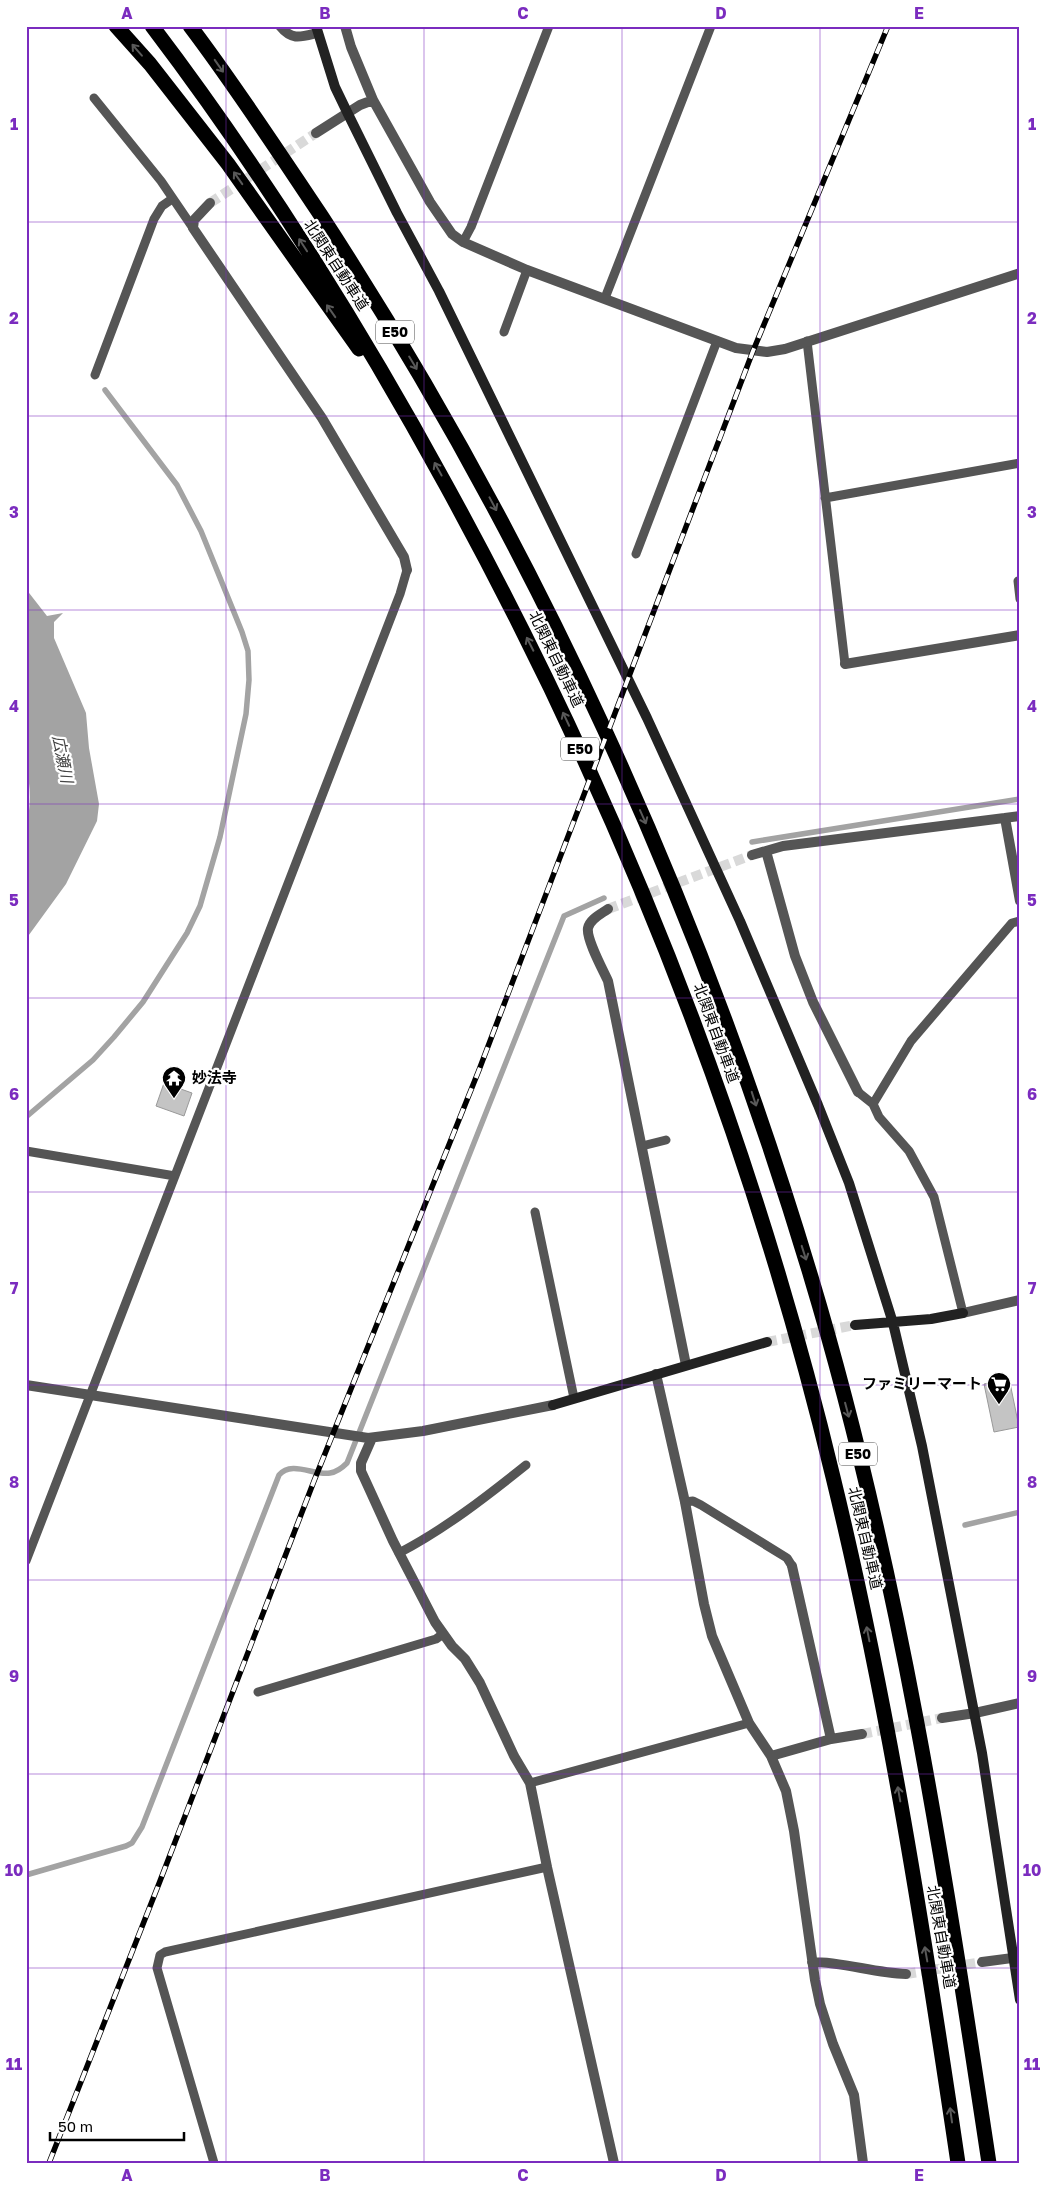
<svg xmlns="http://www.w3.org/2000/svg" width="1046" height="2189" font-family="'Golos Text','Noto Sans JP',sans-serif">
<rect width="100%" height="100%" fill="#fff"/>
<!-- water -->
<path fill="#a3a3a3" d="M26 589 47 616 63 613 54 622V638L86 713 89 748 99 804 97 821 66 884 26 939V828C31 809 31 785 26 766Z"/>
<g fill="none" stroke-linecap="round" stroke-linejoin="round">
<!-- stream -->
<path stroke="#a3a3a3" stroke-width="5.5" d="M752 842 1020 799
M26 1117 93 1060 114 1037 143 1002 187 933 200 906 220 837 246 714 249 680 248 651 242 632 201 531 177 485 105 390
M965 1525 1020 1512
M26 1875 126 1846 132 1843 142 1827 279 1475C292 1460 314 1476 330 1473 337 1472 342 1468 347 1463L564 916 604 898"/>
</g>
<!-- building -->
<path fill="#c4c4c4" stroke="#999" d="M164 1083 192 1093 184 1116 156 1106Z
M1009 1378 1019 1427 994 1432 984 1384Z"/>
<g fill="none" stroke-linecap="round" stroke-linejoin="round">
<!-- street-tunnel -->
<path stroke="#d9d9d9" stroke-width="10" stroke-dasharray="10 5" stroke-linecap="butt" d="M210 203 316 133
M608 909 752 855
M862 1734 942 1718
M906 1974 982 1962"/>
<!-- secondary-tunnel -->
<path stroke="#d9d9d9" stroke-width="10" stroke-dasharray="10 5" stroke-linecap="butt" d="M767 1342 855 1325"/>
<!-- lane -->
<path stroke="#555" stroke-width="9" d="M94 98 161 181 193 228
M463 242 471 227 549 26
M605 298 711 26
M504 332 527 270
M807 341 845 664
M95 375 154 219 162 206 172 199
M825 498 1020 463
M636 554 717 341
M1018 581 1020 599
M858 1092 873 1104 911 1041 1012 923 1020 921
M873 1104 879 1117 909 1151 934 1197 963 1313
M642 1146 666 1140
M26 1151 175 1176
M535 1212 574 1398
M685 1502 693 1501 701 1505 787 1558 792 1566
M399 1553C445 1529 486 1497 526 1465
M26 1561 400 594 407 570
M258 1692 436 1639 443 1634
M530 1783 749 1723
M214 2163 157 1968 160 1955 165 1952 547 1867"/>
<!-- street -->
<path stroke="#555" stroke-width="10" d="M280 26C292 41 301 37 317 33
M345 26 351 47 373 100 430 202 452 234 463 242 527 270 736 348 767 352 785 349 1020 273
M316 133 360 105 373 100
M210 203 194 220 193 228 322 418 404 557 407 570
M845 664 1020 635
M1005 818 1020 901
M766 851 795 956 813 1002 858 1092
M752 855 783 846 1020 816
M608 909C601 914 590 919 588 928 586 939 603 970 608 981L686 1365
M963 1313 1020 1300
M656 1374 685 1502 704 1604 712 1636 749 1723 771 1756 786 1791 794 1831 815 1980 820 2004 833 2044 854 2095 863 2163
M26 1385 368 1438 423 1431 553 1405
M372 1438 361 1463V1471L367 1484 393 1541 435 1622 452 1646 465 1659 480 1683 514 1756 530 1783 547 1867 614 2163
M792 1566 831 1739
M942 1718 975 1713 1020 1703
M771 1756 831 1739 862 1734
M812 1962C844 1962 874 1973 906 1974
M982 1962 1020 1957"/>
<!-- secondary -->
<path stroke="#222" stroke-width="10" d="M316 26 335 87 348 114 397 213 439 291 647 718 740 921 818 1105 849 1183 893 1323 922 1446 982 1753 1020 2000
M855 1325 931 1319 963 1313
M553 1405 767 1342"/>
<!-- highway -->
<path stroke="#000" stroke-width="15" d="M116 26 150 64 228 164 359 349
M152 26C262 171 359 326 446 485 618 798 750 1131 833 1477 888 1703 924 1933 958 2163
M190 26C237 88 279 153 322 217 535 544 699 903 811 1277 898 1566 944 1865 989 2163"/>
<!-- rail casing -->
<g stroke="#000" stroke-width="5.5">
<path id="rail" d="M49 2163 160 1881 314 1481 479 1070 753 351 888 26"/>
</g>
<!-- rail -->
<use href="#rail" stroke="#fff" stroke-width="4" stroke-dasharray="11" stroke-linecap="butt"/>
</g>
<!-- one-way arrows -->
<defs><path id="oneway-shaft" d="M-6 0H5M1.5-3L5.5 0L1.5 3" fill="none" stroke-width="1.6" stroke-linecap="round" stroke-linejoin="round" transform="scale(1.25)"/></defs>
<g stroke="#595959">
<use href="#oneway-shaft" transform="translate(137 50) rotate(-131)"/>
<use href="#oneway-shaft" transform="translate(219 66) rotate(55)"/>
<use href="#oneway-shaft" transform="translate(238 178) rotate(-125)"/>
<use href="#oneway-shaft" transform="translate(303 245) rotate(-123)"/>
<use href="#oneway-shaft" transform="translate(331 311) rotate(-125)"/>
<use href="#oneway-shaft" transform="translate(413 363) rotate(59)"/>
<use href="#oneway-shaft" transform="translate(438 469) rotate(-119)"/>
<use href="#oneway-shaft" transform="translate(493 504) rotate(62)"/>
<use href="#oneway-shaft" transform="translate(530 644) rotate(-117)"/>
<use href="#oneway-shaft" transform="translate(566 719) rotate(-115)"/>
<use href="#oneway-shaft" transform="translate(643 817) rotate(66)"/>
<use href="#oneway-shaft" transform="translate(754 1099) rotate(72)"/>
<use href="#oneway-shaft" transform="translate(804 1253) rotate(72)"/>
<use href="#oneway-shaft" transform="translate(847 1410) rotate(75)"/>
<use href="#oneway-shaft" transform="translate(868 1634) rotate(-101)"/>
<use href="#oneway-shaft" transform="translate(899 1794) rotate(-100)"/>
<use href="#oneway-shaft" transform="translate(926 1954) rotate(-100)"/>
<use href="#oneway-shaft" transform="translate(951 2115) rotate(-98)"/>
</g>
<!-- grid -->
<path fill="none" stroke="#7b2cbf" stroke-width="1" stroke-opacity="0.55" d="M226 26V2163M424 26V2163M622 26V2163M820 26V2163M26 222H1020M26 416H1020M26 610H1020M26 804H1020M26 998H1020M26 1192H1020M26 1385H1020M26 1580H1020M26 1774H1020M26 1968H1020"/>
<!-- icons -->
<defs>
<g id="temple-pin" transform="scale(1.25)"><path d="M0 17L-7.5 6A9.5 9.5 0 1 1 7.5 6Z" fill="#000" stroke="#fff"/><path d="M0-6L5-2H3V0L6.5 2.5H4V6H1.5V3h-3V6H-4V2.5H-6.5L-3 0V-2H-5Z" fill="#fff"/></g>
<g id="supermarket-pin" transform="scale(1.25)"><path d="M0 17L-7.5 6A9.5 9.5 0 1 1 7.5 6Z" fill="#000" stroke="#fff"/><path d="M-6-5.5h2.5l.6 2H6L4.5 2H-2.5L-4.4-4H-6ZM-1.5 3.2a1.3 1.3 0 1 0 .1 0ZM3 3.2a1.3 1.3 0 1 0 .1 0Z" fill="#fff"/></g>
</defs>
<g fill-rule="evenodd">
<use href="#temple-pin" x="174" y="1078"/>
<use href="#supermarket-pin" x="999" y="1384"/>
</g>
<g text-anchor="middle" stroke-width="4.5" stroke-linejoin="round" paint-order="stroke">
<!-- shield labels -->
<g fill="#fff" stroke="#4c4c4c" stroke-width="1">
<rect x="376" y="320.5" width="38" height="23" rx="4"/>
<rect x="561" y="737.5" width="38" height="23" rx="4"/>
<rect x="839" y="1442.5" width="38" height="23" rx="4"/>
</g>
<g font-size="14" font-weight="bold" fill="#000">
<text x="395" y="337">E50</text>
<text x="580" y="754">E50</text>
<text x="858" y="1459">E50</text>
</g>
<!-- street labels -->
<g font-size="15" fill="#000" stroke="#fff">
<text transform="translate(336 265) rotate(57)" y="5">北関東自動車道</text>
<text transform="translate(556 659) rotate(64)" y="5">北関東自動車道</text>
<text transform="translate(716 1033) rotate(70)" y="5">北関東自動車道</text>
<text transform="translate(865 1538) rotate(77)" y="5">北関東自動車道</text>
<text transform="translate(941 1937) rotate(80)" y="5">北関東自動車道</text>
</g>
<!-- poi labels -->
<g font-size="15" font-weight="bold" fill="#000" stroke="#fff" text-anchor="start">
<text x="192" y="1083">妙法寺</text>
<text x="982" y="1389" text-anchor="end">ファミリーマート</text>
</g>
<!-- water labels -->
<g font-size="16" font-style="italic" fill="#444" stroke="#fff">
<text transform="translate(63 759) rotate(79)" y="6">広瀬川</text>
</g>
</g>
<!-- border -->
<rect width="1046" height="2189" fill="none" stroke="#ffffff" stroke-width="55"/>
<!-- scale -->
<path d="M50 2132v8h134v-8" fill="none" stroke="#000000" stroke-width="2.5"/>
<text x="58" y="2132" font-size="15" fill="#000000" stroke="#ffffff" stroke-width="4" paint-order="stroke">50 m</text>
<rect x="28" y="28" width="990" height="2134" fill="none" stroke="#7b2cbf" stroke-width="2"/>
<g font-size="16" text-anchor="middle" font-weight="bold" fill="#7b2cbf">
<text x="127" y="19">A</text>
<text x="325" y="19">B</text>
<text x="523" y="19">C</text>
<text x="721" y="19">D</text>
<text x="919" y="19">E</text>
<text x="14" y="130">1</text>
<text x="1032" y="130">1</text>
<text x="14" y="324">2</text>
<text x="1032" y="324">2</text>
<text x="14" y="518">3</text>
<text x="1032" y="518">3</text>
<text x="14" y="712">4</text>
<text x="1032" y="712">4</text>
<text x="14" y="906">5</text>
<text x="1032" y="906">5</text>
<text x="14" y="1100">6</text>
<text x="1032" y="1100">6</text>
<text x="14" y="1294">7</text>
<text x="1032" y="1294">7</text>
<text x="14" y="1488">8</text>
<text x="1032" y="1488">8</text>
<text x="14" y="1682">9</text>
<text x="1032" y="1682">9</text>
<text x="14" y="1876">10</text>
<text x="1032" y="1876">10</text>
<text x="14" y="2070">11</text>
<text x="1032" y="2070">11</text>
<text x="127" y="2181">A</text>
<text x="325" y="2181">B</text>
<text x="523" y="2181">C</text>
<text x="721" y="2181">D</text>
<text x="919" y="2181">E</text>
</g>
</svg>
